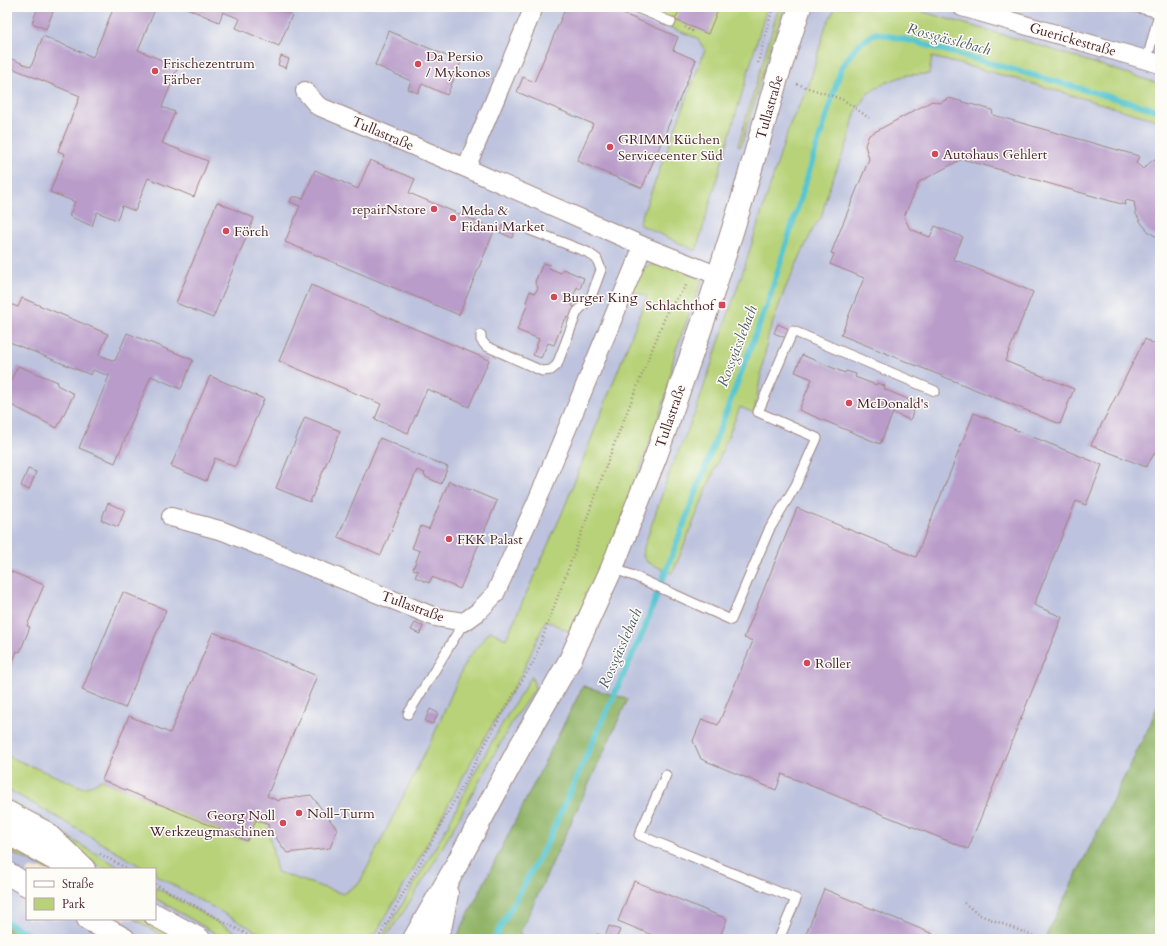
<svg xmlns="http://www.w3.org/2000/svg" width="1167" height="946" font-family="Cardo,serif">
<rect width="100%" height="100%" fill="#fdfcf7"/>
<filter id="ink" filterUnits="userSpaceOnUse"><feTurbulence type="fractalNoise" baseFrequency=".025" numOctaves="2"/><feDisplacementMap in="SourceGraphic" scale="8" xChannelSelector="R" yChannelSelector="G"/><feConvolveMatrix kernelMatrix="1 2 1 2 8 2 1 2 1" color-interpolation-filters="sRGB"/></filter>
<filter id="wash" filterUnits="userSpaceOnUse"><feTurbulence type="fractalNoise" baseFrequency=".012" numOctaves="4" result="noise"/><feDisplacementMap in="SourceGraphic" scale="16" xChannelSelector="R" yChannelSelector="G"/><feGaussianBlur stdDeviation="0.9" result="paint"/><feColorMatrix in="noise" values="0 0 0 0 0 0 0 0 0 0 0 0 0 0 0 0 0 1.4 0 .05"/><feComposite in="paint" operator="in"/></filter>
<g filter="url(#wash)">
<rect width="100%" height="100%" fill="#f4e9d3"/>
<!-- industrial -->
<path fill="#bdc3de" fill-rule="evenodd" d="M7 7H1160V699L1150 725 1046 936 1051 939H524L520 933 584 686 458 935 457 939H30L7 925ZM27 869H155V919H27Z"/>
<!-- green -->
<path fill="#b7d278" stroke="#807852" d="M618 7H767L696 251 639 224 705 50 697 38Z
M779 7H785L770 49 741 146H738Z
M836 7H906L1025 41 1160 84V121L1006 76 932 57 929 74 907 75 882 84 866 95 855 113 848 141 828 191 821 218 814 227 785 289 768 336 754 413 740 407 674 570 671 573 647 562 643 556 644 547 670 471 695 413 744 268 790 124 808 88 826 25Z
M669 264 702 280 675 352 666 396 612 548 570 632 546 620 522 673 472 760 417 863 376 933 368 939H270L155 875V869H145L50 813 7 789V756L84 788 102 780 247 841 256 820 269 825 268 828 277 872 343 894 360 882 433 737 466 661 490 631 506 639 563 511 647 296 631 290 643 268 651 265Z
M532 676 535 689 515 717 431 868 404 911 389 933 381 939 408 895 447 827 475 772 505 719Z
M7 799 46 821 77 843 123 869H104L80 855 7 805Z
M7 842 56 869H46L36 864 7 851Z
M155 887 248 939H225L155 898Z
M134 919H144L178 939H169Z"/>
<!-- forest -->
<path fill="#91b468" stroke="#6e6a4a" d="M583 686 628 699 520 933 524 939H457L458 935Z
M1160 699V878L1159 881H1160V939H1051L1046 936 1150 725Z
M7 925 30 939H7Z"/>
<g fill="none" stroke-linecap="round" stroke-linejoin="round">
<!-- stream -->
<path stroke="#59c6d0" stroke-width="6" d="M7 923 37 939
M494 939 547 843 644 629 769 299 842 66 858 45 876 33 912 41 1160 111"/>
</g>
<g id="blocks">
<!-- building -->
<path fill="#b99cc9" d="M38 7H55L46 29 32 23Z
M114 7H156L138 50 178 67 162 107 175 112 162 143 208 161 194 197 148 178 135 211 122 206 117 220 97 212 92 226 69 216 75 202 50 192 65 154 58 151 80 96 7 66V57L31 67 43 36 93 57Z
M184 7H273L292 15 279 46 236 28 240 19 223 12 219 22Z
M566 7H607L678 37 673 50 696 60 642 188 577 161 593 124 517 92 523 77 534 82Z
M681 7H719L708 34 675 20Z
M389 31 461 62 447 95 422 84 418 93 408 89 411 81 375 65Z
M281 56 289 59 286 68 278 65Z
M949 98 992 110 993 115 1139 156 1136 163 1143 169 1152 161 1160 156V239L1149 232 1142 224 1136 214 1134 202 1126 200 1125 205 962 159 919 182 904 217 910 229 930 237 935 226 963 237 953 259 1033 292 1005 361 1074 389 1060 424 841 335 864 278 830 264 834 254 831 253 869 159 865 145 869 135 932 101 940 103Z
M370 160 415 179 409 193 495 229 459 315 285 242 300 206 290 202 292 197H298L303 199 315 170 358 189Z
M7 172 10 174 7 181Z
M217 202 254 218 213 318 176 303Z
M503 225 515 231 512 238 499 232Z
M543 263 550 265 549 268 561 273 563 269 584 278 580 289 577 287 572 299 574 301 572 306 575 307 571 318 567 317 566 320H564L554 345 548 343 541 358 533 355 539 339 517 330 528 303 526 302 530 291 535 293 538 288 535 282Z
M311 285 489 360 469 407 427 389 408 433 375 419 381 404 279 361Z
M22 298 108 334 99 355 115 361 127 333 193 360 181 389 151 376 115 463 79 448 109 376 93 370 91 375 7 341V303L18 307Z
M778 324 789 329 786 338 774 333Z
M1145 339 1160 347V374L1157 381 1160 382V445L1146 467 1091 445Z
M802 355 845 373 846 371 856 374 855 377 876 385 877 383 885 386 884 389 917 403 910 420 893 413 880 444 799 410 812 379 795 372Z
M18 366 58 382 57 385 74 394 57 428 7 403V388Z
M210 376 264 399 235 467 215 458 206 481 171 466Z
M974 413 1102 465 1086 505 1076 501 1034 605 1062 617 968 849 782 774 776 790 701 759 693 741 702 719 718 725 753 641 744 638 797 508 916 557Z
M305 417 340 431 310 502 276 488Z
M380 438 448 467 441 484 424 476 425 473 417 470 381 555 338 537Z
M28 469 36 472 29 490 21 486Z
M449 481 497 501 460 589 432 577 429 583 415 577 418 571 413 569 420 551 412 548 421 526 429 529Z
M108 503 125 510 118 527 101 520Z
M7 570 44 585 27 626 30 627 20 652 17 651 7 677Z
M123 592 166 610 125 708 82 690Z
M415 623 423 626 420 634 411 630Z
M213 632 317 676 267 796 279 801 280 799 311 795 337 829 330 848 287 853 268 827 269 825 256 820 247 841 102 780 129 716 170 733Z
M430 709 438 713 433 724 425 721Z
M634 881 727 919 719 939H662L618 921Z
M824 889 933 934 931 939H804Z
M609 926 620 930 616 939H595L597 934 605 937Z"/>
</g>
</g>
<g filter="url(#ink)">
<use href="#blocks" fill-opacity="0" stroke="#9f847f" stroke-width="1"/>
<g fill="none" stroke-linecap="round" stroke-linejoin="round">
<!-- service casing -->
<g stroke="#9f847f" stroke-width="11">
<path id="service" d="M635 7 671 22
M1135 7 1159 13 1147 60
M481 335V340L486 346 542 371 551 370 557 365 577 312 591 297 601 270 597 259 587 252 530 230
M612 568 634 576 731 620 769 530 796 485 817 438 758 412 793 331 935 391
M408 714 464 622
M666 775 639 835 796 899 779 939"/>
</g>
<!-- minor casing -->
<g stroke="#9f847f" stroke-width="20">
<path id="minor" d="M962 7 1160 64
M305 91 318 106 466 168 643 246 719 276
M466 168 534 7
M171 517 223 531 435 617 464 622 478 612 495 594 537 501 643 246"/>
</g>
<!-- tertiary casing -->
<g stroke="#9f847f" stroke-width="24">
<path id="tertiary" d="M414 939 452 873 521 745 570 660 612 568 656 456 710 302 742 200 777 78 800 7
M432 939 441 925 447 894"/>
</g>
<!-- primary casing -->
<g stroke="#9f847f" stroke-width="24">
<path id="primary" d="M7 812 45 832 84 869
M7 833 72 869
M7 873 27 885
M155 915 199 939
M88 919 124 939"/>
</g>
<!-- path -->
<path stroke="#9f847f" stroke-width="2.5" stroke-dasharray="1 3" stroke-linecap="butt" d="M685 27 692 31 693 27
M758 63 773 7
M797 84 844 100 869 118
M100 854 128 869
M155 884 255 939
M964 903 980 915 1041 939
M378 939 387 923 507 705 534 661 615 442 667 312 687 284"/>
<!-- service -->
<use href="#service" stroke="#fff" stroke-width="9"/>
<!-- minor -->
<use href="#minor" stroke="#fff" stroke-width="18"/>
<!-- tertiary -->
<use href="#tertiary" stroke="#fff" stroke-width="22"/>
<!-- primary -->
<use href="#primary" stroke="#fff" stroke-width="22"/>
</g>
</g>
<!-- markers -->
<g fill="#d1495b" stroke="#fdfcf7" stroke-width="1.5">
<circle cx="418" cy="64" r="4"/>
<circle cx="155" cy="71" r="4"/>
<circle cx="610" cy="147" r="4"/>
<circle cx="935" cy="154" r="4"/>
<circle cx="434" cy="209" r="4"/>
<circle cx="453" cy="218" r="4"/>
<circle cx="226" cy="231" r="4"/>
<circle cx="554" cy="297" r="4"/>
<rect x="718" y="301" width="8" height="8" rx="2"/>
<circle cx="849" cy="403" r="4"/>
<circle cx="449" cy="539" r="4"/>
<circle cx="807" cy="663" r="4"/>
<circle cx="299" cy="813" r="4"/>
<circle cx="283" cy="823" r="4"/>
</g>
<g text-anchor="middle" stroke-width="3" stroke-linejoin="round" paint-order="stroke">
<!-- street labels -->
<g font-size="14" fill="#4a1f2b" stroke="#fdfcf7">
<text transform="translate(1073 39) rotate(16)" y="5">Guerickestraße</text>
<text transform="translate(769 107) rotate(-74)" y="5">Tullastraße</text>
<text transform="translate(383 133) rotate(23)" y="5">Tullastraße</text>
<text transform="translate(670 416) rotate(-71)" y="5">Tullastraße</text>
<text transform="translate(413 606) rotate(20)" y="5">Tullastraße</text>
</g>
<!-- poi labels -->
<g font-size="14" fill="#4a1f2b" stroke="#fdfcf7" text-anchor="start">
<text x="426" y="61">Da Persio<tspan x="426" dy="16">/ Mykonos</tspan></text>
<text x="163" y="68">Frischezentrum<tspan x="163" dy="16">Färber</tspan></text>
<text x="618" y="144">GRIMM Küchen<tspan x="618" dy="16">Servicecenter Süd</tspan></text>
<text x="943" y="159">Autohaus Gehlert</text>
<text x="426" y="214" text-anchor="end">repairNstore</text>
<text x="461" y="215">Meda &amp;<tspan x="461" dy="16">Fidani Market</tspan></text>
<text x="234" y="236">Förch</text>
<text x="562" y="302">Burger King</text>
<text x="714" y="310" text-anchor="end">Schlachthof</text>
<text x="857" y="408">McDonald's</text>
<text x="457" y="544">FKK Palast</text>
<text x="815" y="668">Roller</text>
<text x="307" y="818">Noll-Turm</text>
<text x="275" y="820" text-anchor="end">Georg Noll<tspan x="275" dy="16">Werkzeugmaschinen</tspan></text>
</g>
<!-- water labels -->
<g font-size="15" font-style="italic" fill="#4f5965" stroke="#fdfcf7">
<text transform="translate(949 39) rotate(15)" y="5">Rossgässlebach</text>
<text transform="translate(737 346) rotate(-69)" y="5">Rossgässlebach</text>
<text transform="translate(620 648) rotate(-66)" y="5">Rossgässlebach</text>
</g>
</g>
<!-- margin -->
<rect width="1167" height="946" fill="none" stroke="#fdfcf7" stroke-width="24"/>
<!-- legend -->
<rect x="26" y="868" width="130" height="52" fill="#fdfcf7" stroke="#b5a4a5"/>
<rect x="34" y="881" width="20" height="6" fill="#ffffff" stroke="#b5a4a5"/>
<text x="62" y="888" font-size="12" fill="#4a1f2b">Straße</text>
<rect x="34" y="898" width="20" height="12" fill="#b7d278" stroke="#b5a4a5"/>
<text x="62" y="908" font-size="12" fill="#4a1f2b">Park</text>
</svg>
